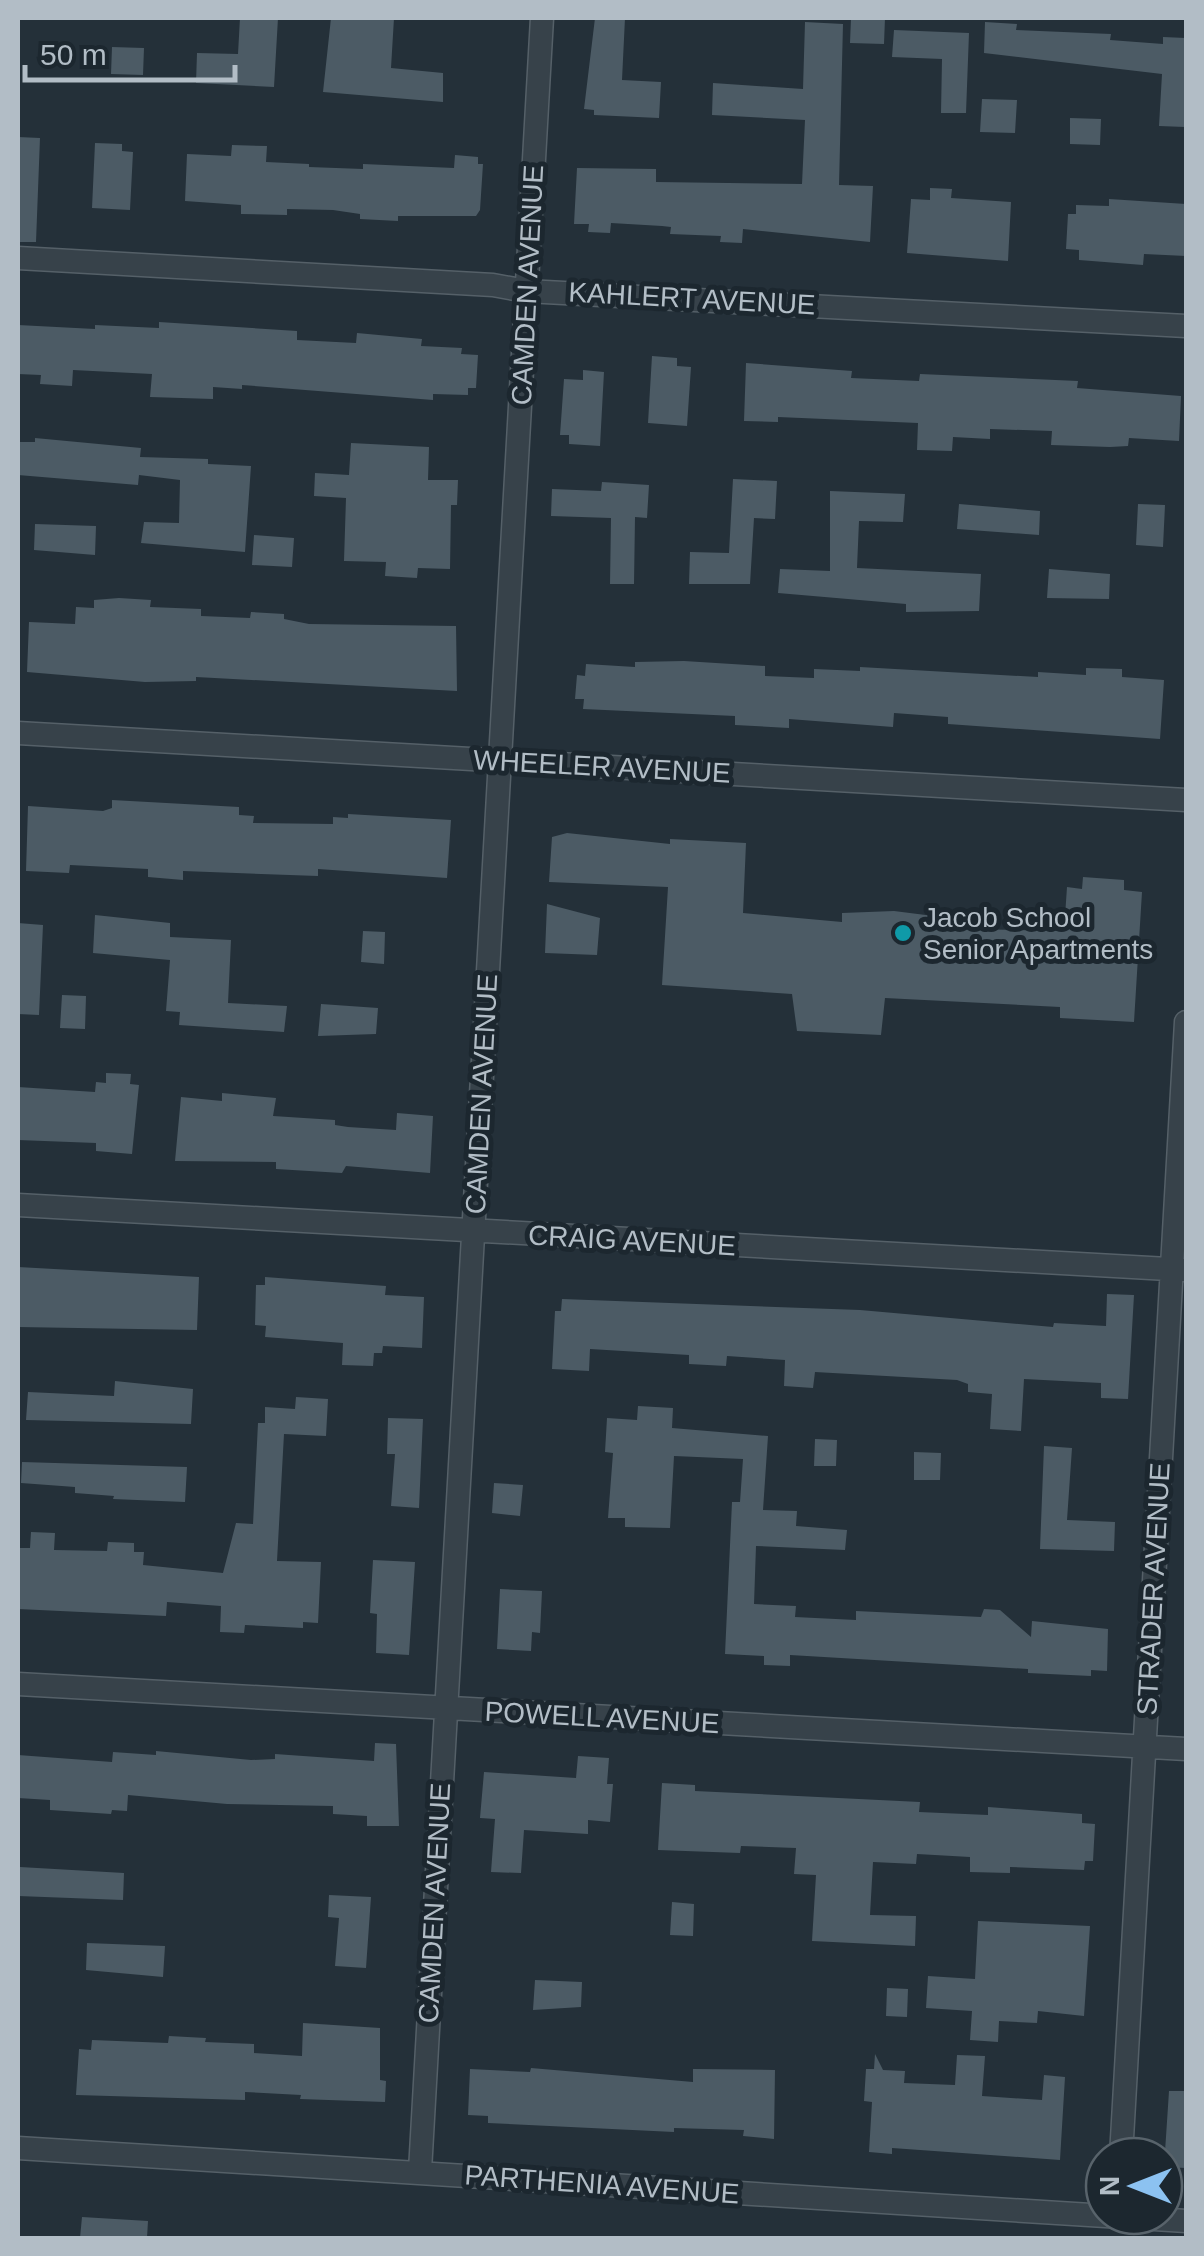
<svg xmlns="http://www.w3.org/2000/svg" width="1204" height="2256" font-family="Arial,sans-serif">
<rect width="100%" height="100%" fill="#243039"/>
<!-- building -->
<path fill="#4c5b65" d="M240 18H278L274 87 196 83 197 53 238 54Z
M331 18H394L391 68 443 73V102L323 92Z
M595 18H625L622 80 661 82 659 118 594 115V110L584 109Z
M851 18H885L884 44 850 43Z
M805 22 843 24 839 185 873 186 870 242 743 229 742 243 720 242 721 236 670 234 671 227 662 226 611 223 610 233 588 232 589 224H574L577 168 656 169V182L802 184 805 120 712 115 713 83 803 89Z
M985 22 1017 24 1016 30 1111 34 1110 40 1163 44V37L1186 38 1185 127 1159 126 1162 74 984 53Z
M894 30 969 33 966 113H941L942 59 892 57Z
M112 47 144 48 143 75 111 74Z
M982 99 1017 100 1015 133 980 132Z
M1070 118 1101 119 1100 145 1070 144Z
M18 137 40 138 36 242H18Z
M95 143 122 144V151L133 152 130 210 92 208Z
M232 145 267 146 266 162 309 164V167L363 169V164L454 168 455 155 478 157V164H483L480 210 476 216H398V221L360 219V214L333 210 287 209V215L241 214V205L185 201 187 154 231 156Z
M930 188 952 189 951 198 1011 202 1008 261 907 253 911 199 930 200Z
M1109 199 1186 204V256L1144 254 1143 265 1079 260V250L1066 249 1068 214H1076V205L1109 206Z
M159 322 297 331V340L356 343 357 333 422 339 421 346 462 348 461 354 478 355 476 388H468V395L433 394V400L242 385V389L213 387V399L150 397 152 374 73 370 72 386 40 384 41 375 18 374V325L95 329V325L159 328Z
M652 356 677 358V366L691 367 687 426 648 423Z
M746 363 852 371 851 378 919 381 920 374 1078 381 1077 388 1181 396 1179 441 1129 438 1128 446 1110 447 1051 445 1052 431 990 429V439L953 437 952 451 917 450 918 423 778 417V422L744 421Z
M583 370 604 372 600 446 569 444V435H560L564 379 583 380Z
M35 438 141 448 140 457 208 459V464L251 466 245 552 141 543 144 522 179 523 180 480 139 475 138 485 18 475V442H35Z
M351 443 429 447 428 480H458L457 505H451L450 569 418 568 417 578 385 576 386 562 344 561 346 498 314 496 315 473 349 475Z
M733 479 777 481 775 519 754 518 750 584H689L690 552 729 553Z
M602 482 649 485 647 518 635 517 634 584H610L611 518 551 516 552 489 601 491Z
M830 491 905 494 903 522 859 521 857 568 981 574 979 611 906 612V604L778 593 780 569 830 571Z
M959 504 1040 511 1039 535 957 529Z
M1138 504 1165 505 1163 547 1136 545Z
M35 524 96 526 95 555 34 550Z
M254 535 294 538 292 567 252 565Z
M1049 569 1110 574 1109 599 1047 598Z
M119 598 151 600 150 607 201 609V616L250 618 251 612 284 614V619L309 624 456 626 457 691 196 677V681L145 682 27 672 29 622 75 624 76 607 94 608V600Z
M684 661 765 666V676L814 678V669L860 671V667L1038 677V672L1086 675V668L1122 669V677L1164 680 1160 739 948 724V717L894 713 893 727 789 719V728L735 725V716L583 709 584 699H575L577 675 585 676 586 664 635 667V662Z
M112 800 239 807V815L254 816 253 823 333 824V817L348 818V814L451 820 447 878 318 869V876L183 871V880L148 877V869L70 865 69 873 26 871 28 806 103 811 112 808Z
M567 833 670 844V839L746 843 743 913 842 922V913L894 911 965 920 964 929 1064 931 1067 887 1082 889 1083 877 1124 880V890L1142 892 1134 1022 1060 1018V1007L885 998 881 1035 797 1031 792 994 662 985 668 887 549 882 552 837Z
M547 904 600 918 597 955 545 953Z
M95 915 170 923V937L231 940 228 1003 287 1006 284 1032 179 1025 180 1012 166 1011 170 960 93 953Z
M18 923 43 925 39 1015 18 1014Z
M363 931 385 932 384 964 361 962Z
M62 995 86 996 85 1029 60 1028Z
M321 1004 378 1008 376 1034 318 1036Z
M106 1073 131 1074 130 1084 139 1085 132 1154 96 1151V1143L18 1140V1087L95 1092 96 1082 106 1083Z
M222 1093 276 1098 273 1116 335 1120V1125L348 1127 396 1130 397 1113 433 1116 430 1173 346 1166 342 1173 276 1169V1162L175 1161 181 1097 222 1101Z
M18 1267 199 1277 197 1330 18 1327Z
M265 1277 386 1286 385 1295 424 1297 422 1348 383 1346 382 1353H374L373 1366 342 1365 343 1343 265 1337 266 1326 255 1325 256 1285H265Z
M1107 1294 1134 1295 1128 1399 1101 1398V1383L1024 1379 1021 1431 990 1429 992 1394 968 1392V1384L957 1380 815 1372 813 1388 784 1386 785 1360 727 1356 726 1366 689 1364V1355L590 1349 589 1371 552 1369 555 1311H561L562 1299 860 1310 1053 1327 1054 1323 1106 1326Z
M115 1381 193 1389 191 1424 26 1420 28 1392 114 1396Z
M296 1397 328 1399 326 1436 284 1434 277 1561 321 1562 318 1623 303 1622V1628L245 1625 244 1633 220 1632 221 1606 167 1602 166 1616 18 1609V1548H30L31 1532 55 1533 54 1550 107 1551 108 1542 134 1543V1552H144L143 1565 223 1573 236 1523 253 1524 258 1423H265V1407L295 1409Z
M638 1406 673 1408 672 1428 768 1436 763 1510 797 1511 796 1526 847 1530 845 1550 756 1546 754 1604 796 1606 795 1617 856 1620V1611L981 1617 984 1609 1000 1610 1031 1637 1032 1621 1108 1629 1107 1671 1091 1670V1676L1028 1673V1669L790 1655V1666L764 1665V1656L725 1654 732 1502H740L743 1459 674 1456 670 1528 625 1527V1518H608L613 1453 605 1452 607 1418 637 1420Z
M388 1418 423 1419 419 1508 391 1506 395 1454H387Z
M815 1439 837 1440 836 1466H814Z
M1044 1446 1072 1448 1067 1520 1115 1522 1114 1551 1040 1549Z
M914 1452 941 1453 940 1480H914Z
M22 1462 187 1467 185 1502 113 1499 114 1496 75 1493V1487L21 1483Z
M494 1483 523 1485 520 1516 492 1513Z
M373 1560 415 1562 409 1655 376 1653 377 1614 370 1613Z
M500 1589 542 1591 540 1633 532 1632 531 1651 497 1649Z
M375 1743 396 1744 399 1826H367V1816L333 1814V1806L227 1804 128 1795 127 1811 112 1810 111 1814 50 1810V1800L18 1798V1755L112 1762 113 1752 156 1755V1751L251 1760 275 1759V1754L374 1761Z
M578 1756 609 1758 607 1784H613L610 1822 588 1820V1834L524 1830 521 1873 491 1872 495 1819 480 1818 484 1772 576 1778Z
M662 1783 695 1785V1791L920 1802 919 1812 988 1815V1807L1082 1814V1823L1095 1824 1093 1861H1085L1084 1870 1010 1867V1873L970 1872V1857L917 1854 916 1864 873 1862 870 1915 916 1916 915 1946 812 1941 816 1875 794 1874 796 1848 741 1846 740 1853 658 1850Z
M20 1867 124 1873 123 1900 18 1896Z
M329 1895 371 1897 366 1968 335 1966 339 1918 328 1917Z
M672 1902 694 1904 693 1936 670 1935Z
M978 1921 1090 1926 1084 2016 1038 2011 1037 2023 999 2021 998 2042 970 2040 972 2011 926 2008 928 1976 975 1979Z
M87 1943 165 1946 163 1977 86 1970Z
M535 1980 582 1982 581 2007 533 2010Z
M887 1988 908 1989 907 2017 886 2016Z
M303 2023 380 2028V2080L386 2081 385 2102 300 2099 301 2095 245 2092V2100L76 2095 79 2049 91 2050 92 2040 168 2043 169 2036 206 2038 205 2042 254 2044V2053L302 2056Z
M875 2054 883 2070 905 2071 904 2083 955 2085 957 2055 985 2056 982 2096 1042 2100 1044 2075 1065 2077 1060 2160 892 2148V2154L869 2152 872 2102 864 2101 866 2069H874Z
M531 2068 693 2082V2069L775 2070 774 2139 743 2136 744 2130 674 2128V2132L488 2123V2116L468 2115 470 2069 530 2072Z
M1169 2091H1186V2168L1164 2167Z
M82 2217 148 2221 147 2238H80Z"/>
<g fill="none" stroke-linecap="round" stroke-linejoin="round">
<!-- street casing -->
<g stroke="#556068" stroke-width="25">
<path id="street" d="M18 258 493 285 526 291 1186 326
M18 733 1186 800
M18 1205 1186 1270
M18 1684 1186 1749
M18 2148 1186 2221
M1121 2156 1186 1022
M420 2171 542 18"/>
</g>
<!-- street -->
<use href="#street" stroke="#37424a" stroke-width="22"/>
</g>
<!-- markers -->
<circle fill="#0f9aa8" stroke="#1c272f" stroke-width="4" cx="903" cy="933" r="10"/>
<g text-anchor="middle" stroke-width="10" stroke-linejoin="round" paint-order="stroke">
<!-- street labels -->
<g font-size="28" fill="#b2bdc6" stroke="#1c272f">
<text transform="translate(527 285) rotate(-87)" y="10">CAMDEN AVENUE</text>
<text transform="translate(692 298) rotate(3)" y="10">KAHLERT AVENUE</text>
<text transform="translate(602 766) rotate(3)" y="10">WHEELER AVENUE</text>
<text transform="translate(481 1094) rotate(-87)" y="10">CAMDEN AVENUE</text>
<text transform="translate(632 1240) rotate(3)" y="10">CRAIG AVENUE</text>
<text transform="translate(1153 1589) rotate(-87)" y="10">STRADER AVENUE</text>
<text transform="translate(602 1717) rotate(3)" y="10">POWELL AVENUE</text>
<text transform="translate(434 1903) rotate(-87)" y="10">CAMDEN AVENUE</text>
<text transform="translate(602 2184) rotate(4)" y="10">PARTHENIA AVENUE</text>
</g>
<!-- poi labels -->
<g font-size="28" fill="#b2bdc6" stroke="#1c272f" text-anchor="start">
<text x="923" y="927">Jacob School<tspan x="923" dy="32">Senior Apartments</tspan></text>
</g>
</g>
<!-- border -->
<rect width="1204" height="2256" fill="none" stroke="#b2bdc6" stroke-width="40"/>
<!-- north arrow -->
<g transform="translate(1134 2186) rotate(270)"><circle r="48" fill="#1c272f" stroke="#58636b" stroke-width="2.5"/>
<path d="M0-8L18 38L0 25L-18 38Z" fill="#8cc2f1"/>
<text y="-15" font-size="28" font-weight="bold" text-anchor="middle" fill="#b2bdc6">N</text>
</g>
<!-- scale -->
<path d="M25 65v15h210v-15" fill="none" stroke="#b2bdc6" stroke-width="5"/>
<text x="40" y="65" font-size="30" fill="#b2bdc6" stroke="#1c272f" stroke-width="8" paint-order="stroke">50 m</text>
</svg>
